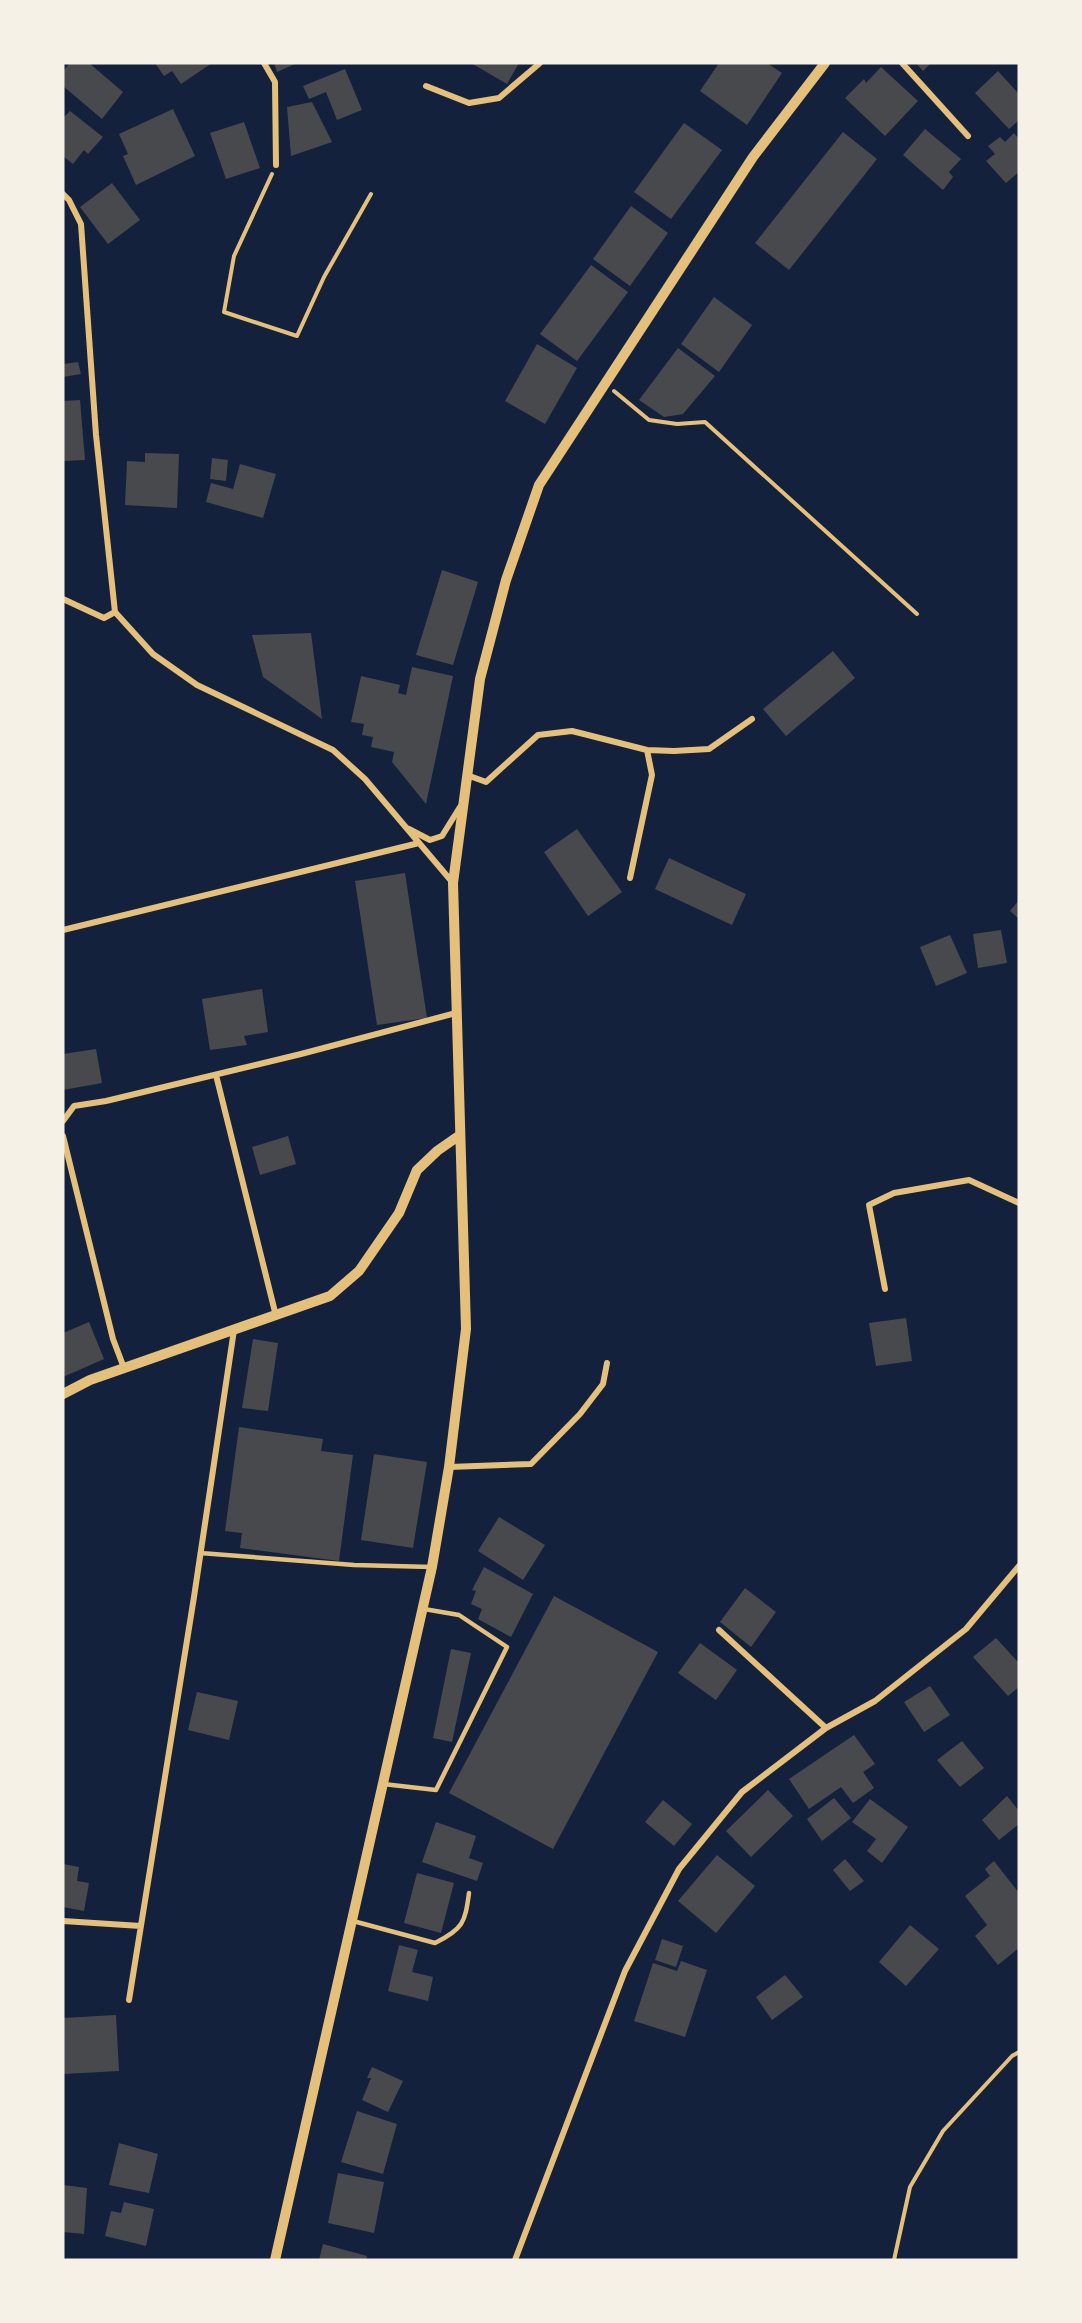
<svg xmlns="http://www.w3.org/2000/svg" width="1082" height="2323" font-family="'Work Sans',sans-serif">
<rect width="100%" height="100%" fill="#14213d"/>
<!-- building -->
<path fill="#48494c" d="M70 63H89L123 92 102 119 63 86V71Z
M155 63H212L181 84 172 71 164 76Z
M274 63H297L277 72Z
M471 63H519L507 84Z
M719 63H767L782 73 747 125 700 91Z
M916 63H931L923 71Z
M881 67 918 101 885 136 845 98 864 79 866 83Z
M345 69 362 110 337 120 326 92 309 99 303 86Z
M998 71 1019 94V120L1009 129 975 93Z
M312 102 332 142 291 156 287 107Z
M173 109 195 156 136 185 123 156 128 154 119 134Z
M70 111 103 137 88 154 84 150 73 164 63 156V118Z
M244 122 260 168 226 179 210 133Z
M684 123 722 150 671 219 634 192Z
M925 129 961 159 949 172 953 177 943 190 903 155Z
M843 132 877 159 789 270 755 243Z
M1014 133 1019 139V172L1006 183 986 161 995 154 988 146 1000 137 1005 142Z
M112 183 140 220 108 244 80 207Z
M631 206 668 233 630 286 593 259Z
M591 265 628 292 577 361 540 334Z
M714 297 752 325 719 372 681 344Z
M537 344 577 368 545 424 505 401Z
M678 348 715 376 683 414 664 417 639 400Z
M78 362 81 374 63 377V364Z
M80 400 85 460 63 461V401Z
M145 453 179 454 177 508 125 505 127 461 145 462Z
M212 458 228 460 226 481 210 479Z
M240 464 276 474 263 518 206 502 211 483 233 489Z
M442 570 478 582 453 665 416 655Z
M311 633 322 719 263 677 252 635Z
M833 651 855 678 786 736 763 709Z
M412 667 453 676 426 804 392 762 394 752 371 747 373 737 362 735 364 724 351 722 361 676 400 685 398 693 406 695Z
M577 829 622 892 588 916 544 852Z
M669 858 746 894 732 925 655 889Z
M405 873 427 1018 377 1025 355 881Z
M1019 900V919L1010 911Z
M1001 930 1007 963 978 968 973 934Z
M950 935 967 973 936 986 920 947Z
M262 989 268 1032 244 1036 247 1045 210 1050 202 999Z
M96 1049 102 1083 63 1090V1054Z
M288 1136 296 1164 260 1175 252 1147Z
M906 1318 912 1361 876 1366 869 1323Z
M89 1322 104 1359 63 1377V1333Z
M253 1339 278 1343 268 1411 242 1408Z
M239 1427 323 1439 321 1451 353 1455 339 1561 240 1548 242 1533 225 1531Z
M374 1454 427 1462 413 1548 361 1540Z
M499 1517 545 1545 523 1580 478 1551Z
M484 1567 533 1594 511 1637 478 1619 482 1609 471 1604 476 1591 472 1590Z
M745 1588 776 1612 751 1647 720 1622Z
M554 1596 658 1652 553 1849 449 1793Z
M996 1638 1019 1663V1687L1008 1696 973 1657Z
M700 1643 737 1670 716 1700 678 1673Z
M451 1649 471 1653 452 1742 433 1738Z
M930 1686 950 1715 924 1732 904 1702Z
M197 1692 238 1701 229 1740 188 1730Z
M854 1735 875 1764 863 1772 874 1788 853 1803 841 1787 809 1809 789 1779Z
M962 1741 984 1768 960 1787 937 1760Z
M768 1790 793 1816 751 1857 726 1831Z
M1007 1796 1019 1811V1824L999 1840 982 1820Z
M834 1798 851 1818 822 1841 807 1819Z
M870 1799 908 1827 882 1863 867 1851 876 1839 852 1822Z
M663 1800 692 1824 674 1846 645 1822Z
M436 1822 476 1836 469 1858 483 1863 477 1881 422 1862Z
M717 1855 755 1886 716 1933 678 1901Z
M845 1859 864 1881 850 1891 833 1870Z
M994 1861 1019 1893V1948L998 1965 975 1936 987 1925 965 1896 990 1876 985 1869Z
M63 1864 79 1867 77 1881 89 1883 84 1911 63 1907Z
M417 1873 454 1883 441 1933 404 1923Z
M910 1925 939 1949 906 1986 879 1962Z
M662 1939 683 1946 676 1967 655 1960Z
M399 1945 418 1950 412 1972 433 1977 428 2001 388 1991Z
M681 1961 707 1970 685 2037 634 2021 653 1963 677 1971Z
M785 1975 803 1997 772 2020 756 1997Z
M116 2015 119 2071 64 2074 63 2018Z
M372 2067 403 2081 388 2112 362 2100 371 2078H367Z
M357 2111 397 2124 383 2174 341 2162Z
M119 2143 158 2154 149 2193 109 2185Z
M338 2173 384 2182 374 2233 328 2223Z
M63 2185 87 2188 84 2234 63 2232Z
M124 2202 154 2209 146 2246 105 2236 111 2211 121 2213Z
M323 2244 367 2256 366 2260H319Z"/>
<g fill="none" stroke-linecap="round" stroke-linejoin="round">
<!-- path -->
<path stroke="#e5c07b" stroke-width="4" d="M272 174 234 256 224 312 297 336 324 277 371 194
M614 391 649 420 677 424 705 422 917 614
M894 2260 910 2187 943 2131 1012 2056 1019 2052"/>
<!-- service -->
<path stroke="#e5c07b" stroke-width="4.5" d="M200 1553 354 1565 432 1567
M383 1784 436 1790 507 1647 459 1615 424 1609
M353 1921 435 1943C463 1929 465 1923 469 1893"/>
<!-- minor -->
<path stroke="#e5c07b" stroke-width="6" d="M264 63 275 82 276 165
M902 63 968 136
M426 86 469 103 499 98 540 63
M63 194 69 200 81 224 96 435 115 612 153 654 197 685 333 750 365 779 453 883
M63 599 104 618 115 612
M467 775 486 782 538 735 572 731 647 750 674 751 709 749 752 719
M409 829 430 840 442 836 460 807
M630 878 652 775 647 750
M63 930 419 843
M216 1075 276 1316
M63 1121 74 1106 106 1101 301 1054 456 1013
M63 1136 113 1339 124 1368
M885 1289 869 1205 894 1193 969 1180 1019 1203
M449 1467 531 1464 580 1414 603 1384 607 1363
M719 1630 826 1728
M63 1921 141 1926
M129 2000 194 1597 234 1330
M515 2260 625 1971 679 1869 742 1792 826 1728 875 1701 966 1629 1019 1566"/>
<!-- tertiary -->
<path stroke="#e5c07b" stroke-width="10" d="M63 1394 90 1380 330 1296 359 1271 399 1213 417 1170 437 1151 460 1135
M275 2260 432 1567 449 1467 466 1329 453 883 480 679 506 580 539 485 753 157 825 63"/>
</g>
<!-- border -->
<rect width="1082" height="2323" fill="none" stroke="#f6f1e7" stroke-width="129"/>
</svg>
